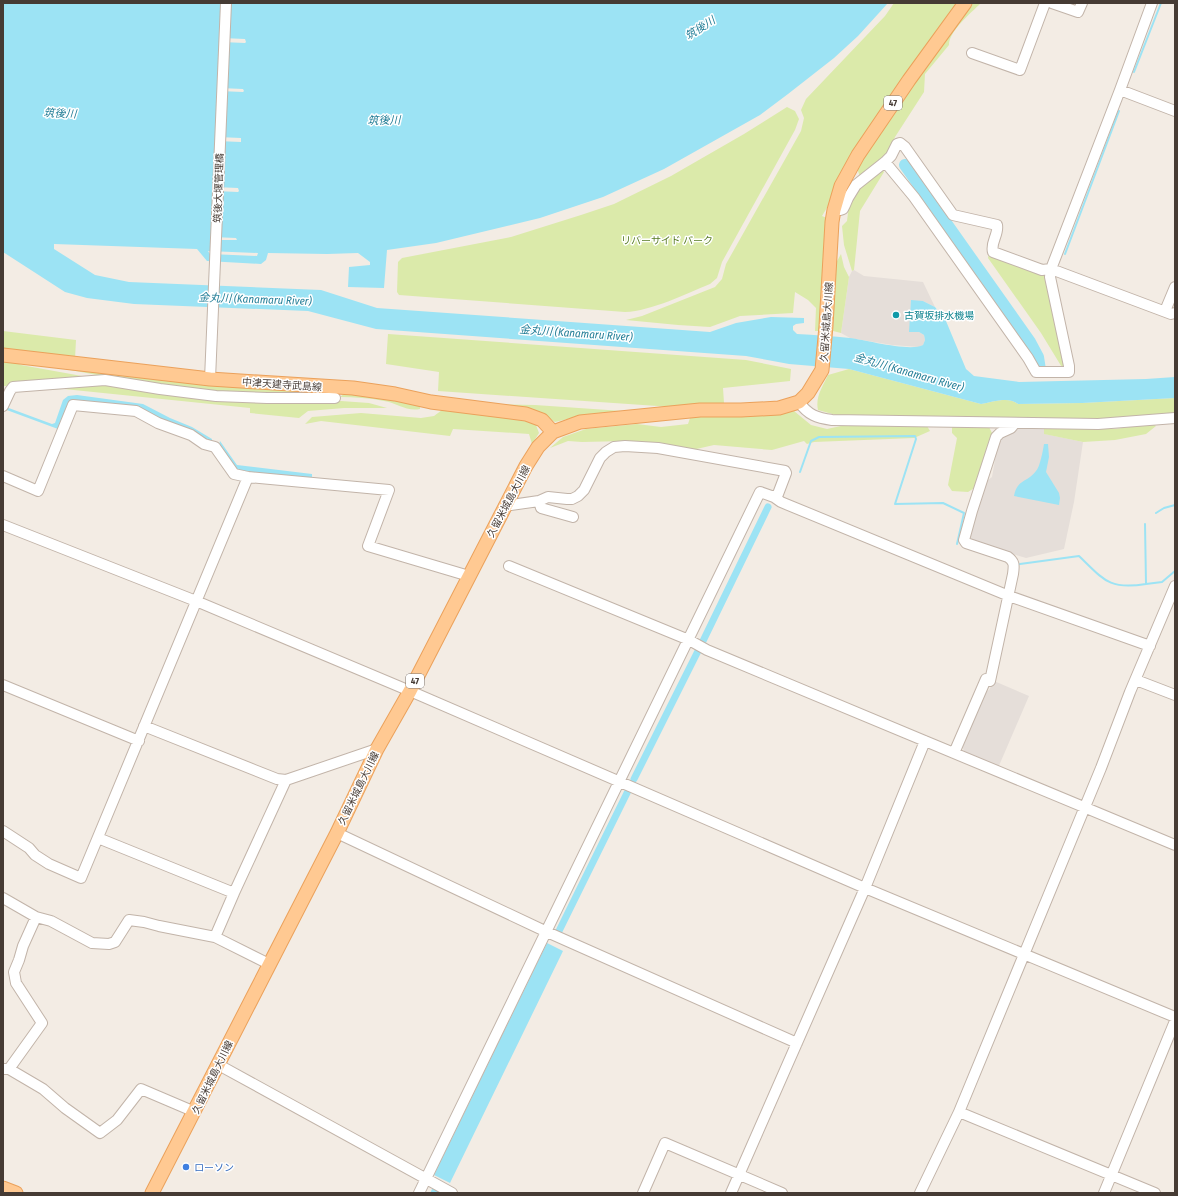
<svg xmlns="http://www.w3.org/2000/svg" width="1178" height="1196" font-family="'Fira Sans Condensed','Noto Sans JP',sans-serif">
<rect width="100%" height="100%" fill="#f3ece4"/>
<!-- industrial -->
<path fill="#e5ded9" d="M854 270 864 276 923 282 935 307 923 301H911L910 332H919L924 335 925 340 923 345 919 347 892 345 850 338 841 333 849 277 852 271Z
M1018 428H1044L1045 434 1083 442 1074 502 1064 549 1026 558 967 540 984 483 992 477 999 437Z
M994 681 1029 696 998 768 965 755 961 741 982 693 989 690Z"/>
<!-- green -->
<path fill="#dbeaaa" d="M894 3H959L831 201 822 216 827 218 821 331H815L816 308 808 300 795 292 793 313 740 316 710 327 678 325 626 320 642 316 715 287 722 279 726 264 801 131 804 118 801 110 806 99 885 16Z
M970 3H981C971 13 949 31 949 45L925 74 924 92 895 137 887 155 860 177 857 168 861 157Z
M787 107 795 111 799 119 795 130 722 262 717 278 710 284C685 294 652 311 625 312L399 295 397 292 398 262 402 258 511 237 581 215 614 204 671 176 744 134Z
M881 168 884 172 860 211 854 270 852 271 844 245 842 226 847 221 849 205 858 188Z
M989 253 1046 276 1066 363 1063 369 1041 333 988 258Z
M841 254 844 267 849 277 841 333 833 331 836 263Z
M3 331 76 340 75 359 3 351Z
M388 334 746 360 791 369 790 381 723 388 724 403 672 407 438 391 439 372 386 364Z
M3 359 13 360 21 365 93 378 5 386H3Z
M33 363 147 376 194 384 262 389H306L330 391V394L265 395 161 387Z
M849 369 981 404C992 402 1009 396 1018 404L1082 403 1175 398V413L1099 421 836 415 818 410C815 397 823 386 828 375Z
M102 383 268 401H341L369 403 387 408H344L308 411 299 418 250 413V408L64 389 41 390 32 388Z
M345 393 365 394 420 406V409C407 412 397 403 384 401 369 398 355 397 340 397Z
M483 404 535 405 637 412 589 414 555 422 539 412Z
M442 410 529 421 536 425 539 433 532 444 529 434 453 429 450 436 321 421 305 424 312 417 361 413 421 418 434 416Z
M794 411 811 425 827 429 841 426H927L930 431 914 438 814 442 807 444 804 441 772 450 714 445 692 450 626 441 582 442 568 441 550 448 563 437 586 429 637 424 661 427 688 424 690 418 701 414 758 416Z
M1153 424 1156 426 1146 434 1115 440 1083 442 1044 434V428L1114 429Z
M952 426 989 427 992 433 976 487 968 492 952 491 948 485 957 438 952 433Z"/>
<!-- water -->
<path fill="#9ce3f4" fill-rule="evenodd" d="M3 3H888L858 36 834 58 788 94 760 115 664 169 603 197 540 218 436 243 387 250 384 288 348 287 349 267 370 265V262L358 253 327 254 268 253 266 260 261 264 207 261 197 249 54 244V249L95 275 129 282 321 290 377 308 710 332 736 323 771 317 804 318V323L796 324 793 326V330L797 334C815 335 833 336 850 338 866 340 910 352 923 345L925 340 924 335 919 332H909L911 300 923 301 935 307 946 321 966 369 974 376 1019 382 1146 379 1175 377V398L1082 403 1018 404C1009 396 992 402 981 404L849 369 789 364 746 356 376 329 308 311 134 304 87 298 65 292 3 252ZM222 38 245 39 246 42 245 43 222 42ZM220 88 243 89 244 91 243 92 219 91ZM218 137 241 138V142L217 141ZM215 187 238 188 239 191 238 192 215 191ZM213 237 236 238 237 240H213ZM208 251 258 253 257 256 210 254Z
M77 395 143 404 170 418 192 427 212 439V443L162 420 74 400 68 403 58 429 4 409 6 407 52 424 55 423 63 400 68 396Z
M220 441 237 465 312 474V479L234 470 219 446Z
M1044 444H1048L1049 457 1046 472 1059 493 1060 498 1059 505 1014 496C1017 479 1027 483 1036 471 1040 467 1043 450 1044 444Z
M547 943 563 951 450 1183 434 1175Z"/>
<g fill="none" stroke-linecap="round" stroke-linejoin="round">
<!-- stream -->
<path stroke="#9ce3f4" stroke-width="2" d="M1134 72 1161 3
M1065 254 1119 111
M800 472 811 441 819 437 915 436 916 439 895 504 943 503 964 513 957 544
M1156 513 1164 508 1175 505
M1020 564 1079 556C1104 580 1109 590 1146 584L1145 524
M1146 584 1162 582 1175 571"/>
<!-- canal -->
<path stroke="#9ce3f4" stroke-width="7" d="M703 641 768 507
M634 779 698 651
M559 931 627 793
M434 1193 435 1191"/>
<!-- river -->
<path stroke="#9ce3f4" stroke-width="12" d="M905 165 1030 342 1038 357 1040 370"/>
<!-- minor casing -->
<g stroke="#c2b4a9" stroke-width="12">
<path id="minor" d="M1052 3 1078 12 1082 3
M1152 3 1120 90 1051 269 1171 314 1175 313
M972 53 1020 70 1045 3
M1120 90 1175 111
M834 210H840L843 209 845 205 848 198 856 185 885 162 891 156 897 144 900 143 905 147 953 215 997 225C999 234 990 243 993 252L1042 270 1051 269 1050 277 1069 366V372H1036L1028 358 914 197 885 162
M1165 311 1175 287
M210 379 226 3
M799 402C808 415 817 418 832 420L1098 424 1175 418
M3 406 10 391 13 387 105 380 160 389 216 396 267 398H335
M3 476 38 491 73 405 136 411 158 423 191 435 204 444 215 447 234 474 248 477 81 878 49 864 35 855 29 848 3 831
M248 477 389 490 368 546 469 576
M539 501 541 508 573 517
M504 506 539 501 548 497 567 499H572L578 496 584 490 600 458 606 452 614 447 625 446 658 448 785 471 786 473 778 494 774 497 781 502 1009 596 1150 646
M3 525 196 601 410 691 865 888 1175 1017
M509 566 689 640 707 650 925 741
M1136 680 1175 695
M3 685 139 741
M144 726 277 779 286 780
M954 753 986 679 990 681 1013 574C1014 566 1015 562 1008 557L966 543 964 540 972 511 996 437 1000 433 1011 428 1015 423
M337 833 547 932 797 1043
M98 838 234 893 215 937
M234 893 286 780 377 749
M3 898 36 917 51 921 92 943 109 944 115 942 129 920 144 922 159 926 215 937 269 964
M217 1064 452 1193
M3 1069H9L43 1089 65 1108 100 1133 117 1120 141 1089 195 1112
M9 1069 42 1023 16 983 14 972 19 960 23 946 36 917
M959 1112 1155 1193
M419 1193 760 492 774 497
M643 1193 665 1143 782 1193
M731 1193 865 888 925 741 1175 845
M920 1193 959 1112 1101 768 1130 692 1175 586
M1104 1193 1175 1021"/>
</g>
<!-- major casing -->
<g stroke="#eba15b" stroke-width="15">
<path id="major" d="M3 355 210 379 353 388 395 394 431 402 526 414 542 420 553 432
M3 1188 16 1193
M152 1193 337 833 377 749 410 691 526 466 538 447 553 432 580 422 700 410H741L779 408 799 402 808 393 822 370 826 326 832 222 834 210 841 186 858 155 909 80 965 3"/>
</g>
<!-- minor -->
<use href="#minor" stroke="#fff" stroke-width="10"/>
<!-- major -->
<use href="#major" stroke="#ffc992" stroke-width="13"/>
</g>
<!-- markers -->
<circle fill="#0f9aa8" stroke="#fff" stroke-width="1.5" cx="896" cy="315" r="4"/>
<circle fill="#3f7fe0" stroke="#fff" stroke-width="1.5" cx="186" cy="1167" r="4"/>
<g text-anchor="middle" stroke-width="3" stroke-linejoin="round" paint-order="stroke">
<!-- shield labels -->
<g fill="#fff" stroke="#7e7671" stroke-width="1">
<rect x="884" y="96" width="18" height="14" rx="3"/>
<rect x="406" y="674" width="18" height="14" rx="3"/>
</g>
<g font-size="9" font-weight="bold" fill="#463b34">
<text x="893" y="106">47</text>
<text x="415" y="684">47</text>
</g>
<!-- street labels -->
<g font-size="10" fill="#463b34" stroke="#fff">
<text transform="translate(218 188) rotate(-88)" y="4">筑後大堰管理橋</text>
<text transform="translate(826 322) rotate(-86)" y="4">久留米城島大川線</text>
<text transform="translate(282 384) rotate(4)" y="4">中津天建寺武島線</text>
<text transform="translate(508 501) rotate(-62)" y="4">久留米城島大川線</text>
<text transform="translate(358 788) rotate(-64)" y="4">久留米城島大川線</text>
<text transform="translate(212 1077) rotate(-64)" y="4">久留米城島大川線</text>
</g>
<!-- park labels -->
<g font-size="10" fill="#577b24" stroke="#fff">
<text x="667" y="244">リバーサイド パーク</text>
</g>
<!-- culture labels -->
<g font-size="10" fill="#0d838f" stroke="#fff" text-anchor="start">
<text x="904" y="319">古賀坂排水機場</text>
</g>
<!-- shop labels -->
<g font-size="10" fill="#366cbe" stroke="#fff" text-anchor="start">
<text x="194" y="1171">ローソン</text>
</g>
<!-- water labels -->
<g font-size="11" font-style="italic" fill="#237e97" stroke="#fff">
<text transform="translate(700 28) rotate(-33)" y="4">筑後川</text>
<text transform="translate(60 113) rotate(3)" y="4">筑後川</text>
<text transform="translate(384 120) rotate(-1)" y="4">筑後川</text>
<text transform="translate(255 299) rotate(2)" y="4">金丸川 (Kanamaru River)</text>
<text transform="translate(576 333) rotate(4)" y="4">金丸川 (Kanamaru River)</text>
<text transform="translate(909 372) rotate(16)" y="4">金丸川 (Kanamaru River)</text>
</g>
</g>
<!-- border -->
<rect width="1178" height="1196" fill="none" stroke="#463b34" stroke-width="8"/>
</svg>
